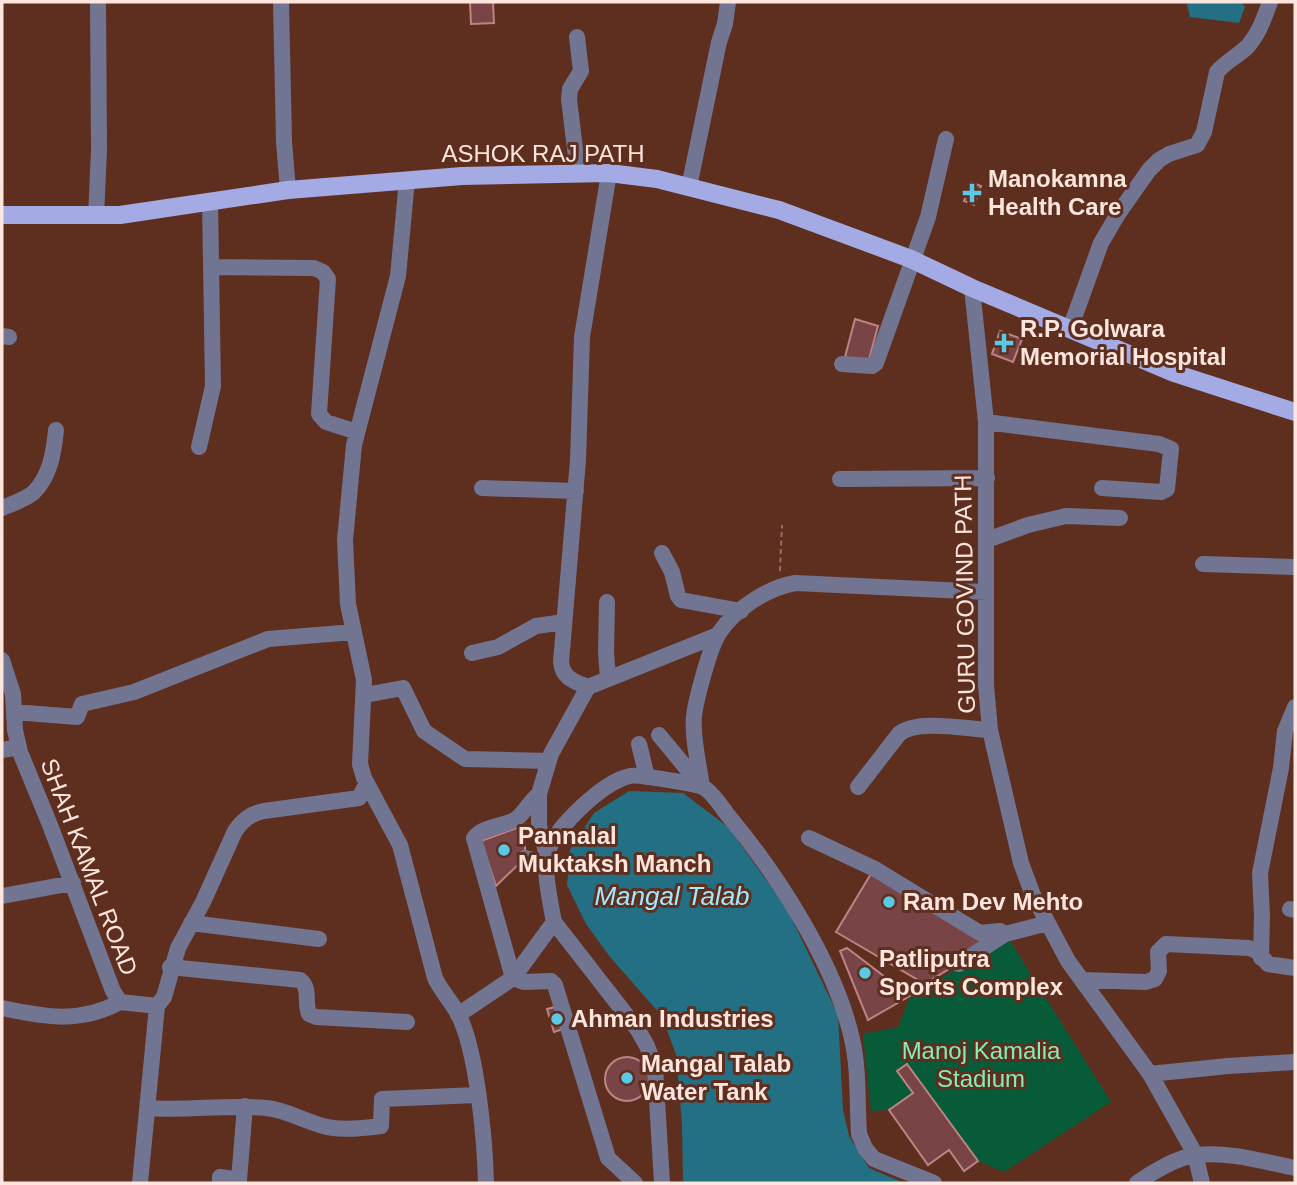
<svg xmlns="http://www.w3.org/2000/svg" width="1297" height="1185" font-family="Helvetica,sans-serif">
<rect width="100%" height="100%" fill="#5e2f1f"/>
<!-- green -->
<path fill="#085b39" d="M1009 939 1111 1102 1004 1172 978 1161 964 1171 949 1150 928 1165 889 1110 871 1111 863 1034 898 1027 911 995Z"/>
<!-- water -->
<path fill="#236f83" d="M1195 2H1241L1245 7 1239 23 1190 17 1187 4Z
M629 791 683 793 728 827 787 909 838 1015 843 1110 849 1136 869 1168 904 1183H683L682 1124 676 1054 661 1015 610 957 586 924 567 885 570 850 594 813Z"/>
<!-- building -->
<path fill="#794445" stroke="#be8383" stroke-width="2" d="M470 2H493L494 23 471 24Z
M971 182 981 186 974 205 964 201Z
M855 319 878 326 868 363 845 357Z
M1000 331 1022 339 1013 362 992 354Z
M525 825V858L496 886 481 841Z
M872 872 990 943 925 984 836 932Z
M847 948 910 996 868 1020 840 951Z
M559 1006 566 1028 554 1032 547 1009Z
M605 1079a22 22 0 1 1 44 0a22 22 0 1 1-44 0Z
M907 1064 978 1161 964 1171 949 1150 928 1165 889 1110 913 1093 897 1071Z"/>
<g fill="none" stroke-linecap="round" stroke-linejoin="round">
<!-- path -->
<path stroke="#977063" stroke-width="2" stroke-dasharray="5 3.5" stroke-linecap="butt" d="M780 571 782 525"/>
<!-- minor -->
<path stroke="#717592" stroke-width="16" d="M281 2 284 142 288 190
M577 37 581 71 570 89 569 99 578 174
M407 180 398 276 354 445 345 540 348 604 364 680 360 764 364 778 400 845 435 978C441 991 451 1001 458 1014 477 1050 485 1141 486 1183
M689 187 719 42 725 24 728 2
M96 216 99 150 98 2
M212 267 314 268 323 272 328 279 319 414 326 422 357 432
M972 288 986 422V685L990 730 1021 863 1033 895 1068 961 1150 1074 1195 1154 1202 1183
M1070 329 1101 243 1118 214 1149 170 1159 160 1169 154 1197 145 1204 132 1217 72C1226 61 1238 56 1247 47 1259 34 1264 18 1270 2
M2 336 9 337
M842 364 872 366 876 363 928 217 946 139
M986 422 1159 444 1171 449 1167 489 1161 492 1102 488
M199 447 213 386 210 201
M840 479 987 478
M482 488 576 491
M2 508C12 504 24 500 33 493 50 477 54 452 56 430
M987 540 1028 525 1066 516 1120 518
M662 553 672 572 678 596 681 600 741 611
M1203 564 1295 567
M607 602 606 652 608 679
M472 653 498 647 536 626 564 622
M2 660 13 694 15 730 20 752 50 825 113 991 120 1002 157 1006 140 1183
M588 687C574 681 563 679 561 662L578 460 582 337 609 173
M365 695 403 688 424 731 465 759 549 761
M14 712 77 717 82 704 134 692 268 639 354 632
M659 735 702 787
M639 744 647 777
M2 750 19 747
M702 787C699 764 692 739 694 716 696 699 710 647 719 633 735 609 767 588 795 583L986 592
M858 787 899 734C917 719 966 729 990 730
M809 838 875 869 980 933 1000 931 1005 934 1048 923
M547 855 539 826V794L551 754 588 687 718 635
M525 858 547 863
M2 896 73 883
M1290 909 1295 910
M554 922 638 1030 647 1046 655 1067 662 1183
M191 923 319 939
M1261 958 1262 916 1260 873 1281 768 1285 731 1295 707
M959 964 1005 934
M170 967 300 980C311 988 304 1002 309 1014L316 1017 407 1022
M513 978 524 982 551 981 555 985 608 1158 635 1183
M513 978 474 838C483 826 503 827 516 819 523 815 529 802 539 794
M1082 980 1146 982 1155 979 1159 971 1158 952 1166 944 1249 948 1257 951 1268 964 1295 968
M157 1006 164 997 178 948 203 902 235 831C243 820 250 814 264 811L359 798 367 783
M2 1008C45 1017 80 1024 120 1002
M458 1015 513 978 554 922C551 906 543 869 547 854 554 828 604 781 630 776 636 774 696 784 703 787 712 792 721 806 727 814 777 874 835 963 852 1039 859 1068 857 1104 859 1134L865 1148 874 1159 934 1183
M1150 1074 1228 1066 1295 1062
M147 1108C187 1111 226 1104 266 1108 290 1110 309 1125 333 1128 348 1130 366 1128 381 1126L382 1099 477 1095
M220 1183V1177L239 1180 245 1106
M1137 1183C1151 1173 1179 1156 1197 1155 1227 1151 1265 1162 1295 1168"/>
<!-- major -->
<path stroke="#a3aae4" stroke-width="18" d="M2 215H120L288 190 462 176 609 173 657 179 779 210 911 259 972 288 1174 373 1295 412"/>
</g>
<!-- markers -->
<g fill="#5bc8e6" stroke="#5e2f1f" stroke-width="2.5">
<path d="M968.5 182.5h7v7h7v7h-7v7h-7v-7h-7v-7h7z"/>
<path d="M1000.5 332.5h7v7h7v7h-7v7h-7v-7h-7v-7h7z"/>
<circle cx="504" cy="850" r="7"/>
<circle cx="889" cy="902" r="7"/>
<circle cx="865" cy="973" r="7"/>
<circle cx="557" cy="1019" r="7"/>
<circle cx="627" cy="1078" r="7"/>
</g>
<g text-anchor="middle" stroke-width="6" stroke-linejoin="round" paint-order="stroke">
<!-- street labels -->
<g font-size="24" fill="#fee5dd" stroke="#5e2f1f">
<text x="543" y="162">ASHOK RAJ PATH</text>
<text transform="translate(965 594) rotate(-91)" y="8">GURU GOVIND PATH</text>
<text transform="translate(89 867) rotate(69)" y="8">SHAH KAMAL ROAD</text>
</g>
<!-- poi labels -->
<g font-size="24" font-weight="bold" fill="#fee5dd" stroke="#5e2f1f" text-anchor="start">
<text x="988" y="187">Manokamna<tspan x="988" dy="28">Health Care</tspan></text>
<text x="1020" y="337">R.P. Golwara<tspan x="1020" dy="28">Memorial Hospital</tspan></text>
<text x="518" y="844">Pannalal<tspan x="518" dy="28">Muktaksh Manch</tspan></text>
<text x="903" y="910">Ram Dev Mehto</text>
<text x="879" y="967">Patliputra<tspan x="879" dy="28">Sports Complex</tspan></text>
<text x="571" y="1027">Ahman Industries</text>
<text x="641" y="1072">Mangal Talab<tspan x="641" dy="28">Water Tank</tspan></text>
</g>
<!-- park labels -->
<g font-size="24" fill="#82edb5" stroke="#5e2f1f">
<text x="981" y="1059">Manoj Kamalia<tspan x="981" dy="28">Stadium</tspan></text>
</g>
<!-- water labels -->
<g font-size="26" font-style="italic" fill="#a2e9ff" stroke="#5e2f1f">
<text x="672" y="905">Mangal Talab</text>
</g>
</g>
<!-- border -->
<rect width="1297" height="1185" fill="none" stroke="#fee5dd" stroke-width="7"/>
</svg>
